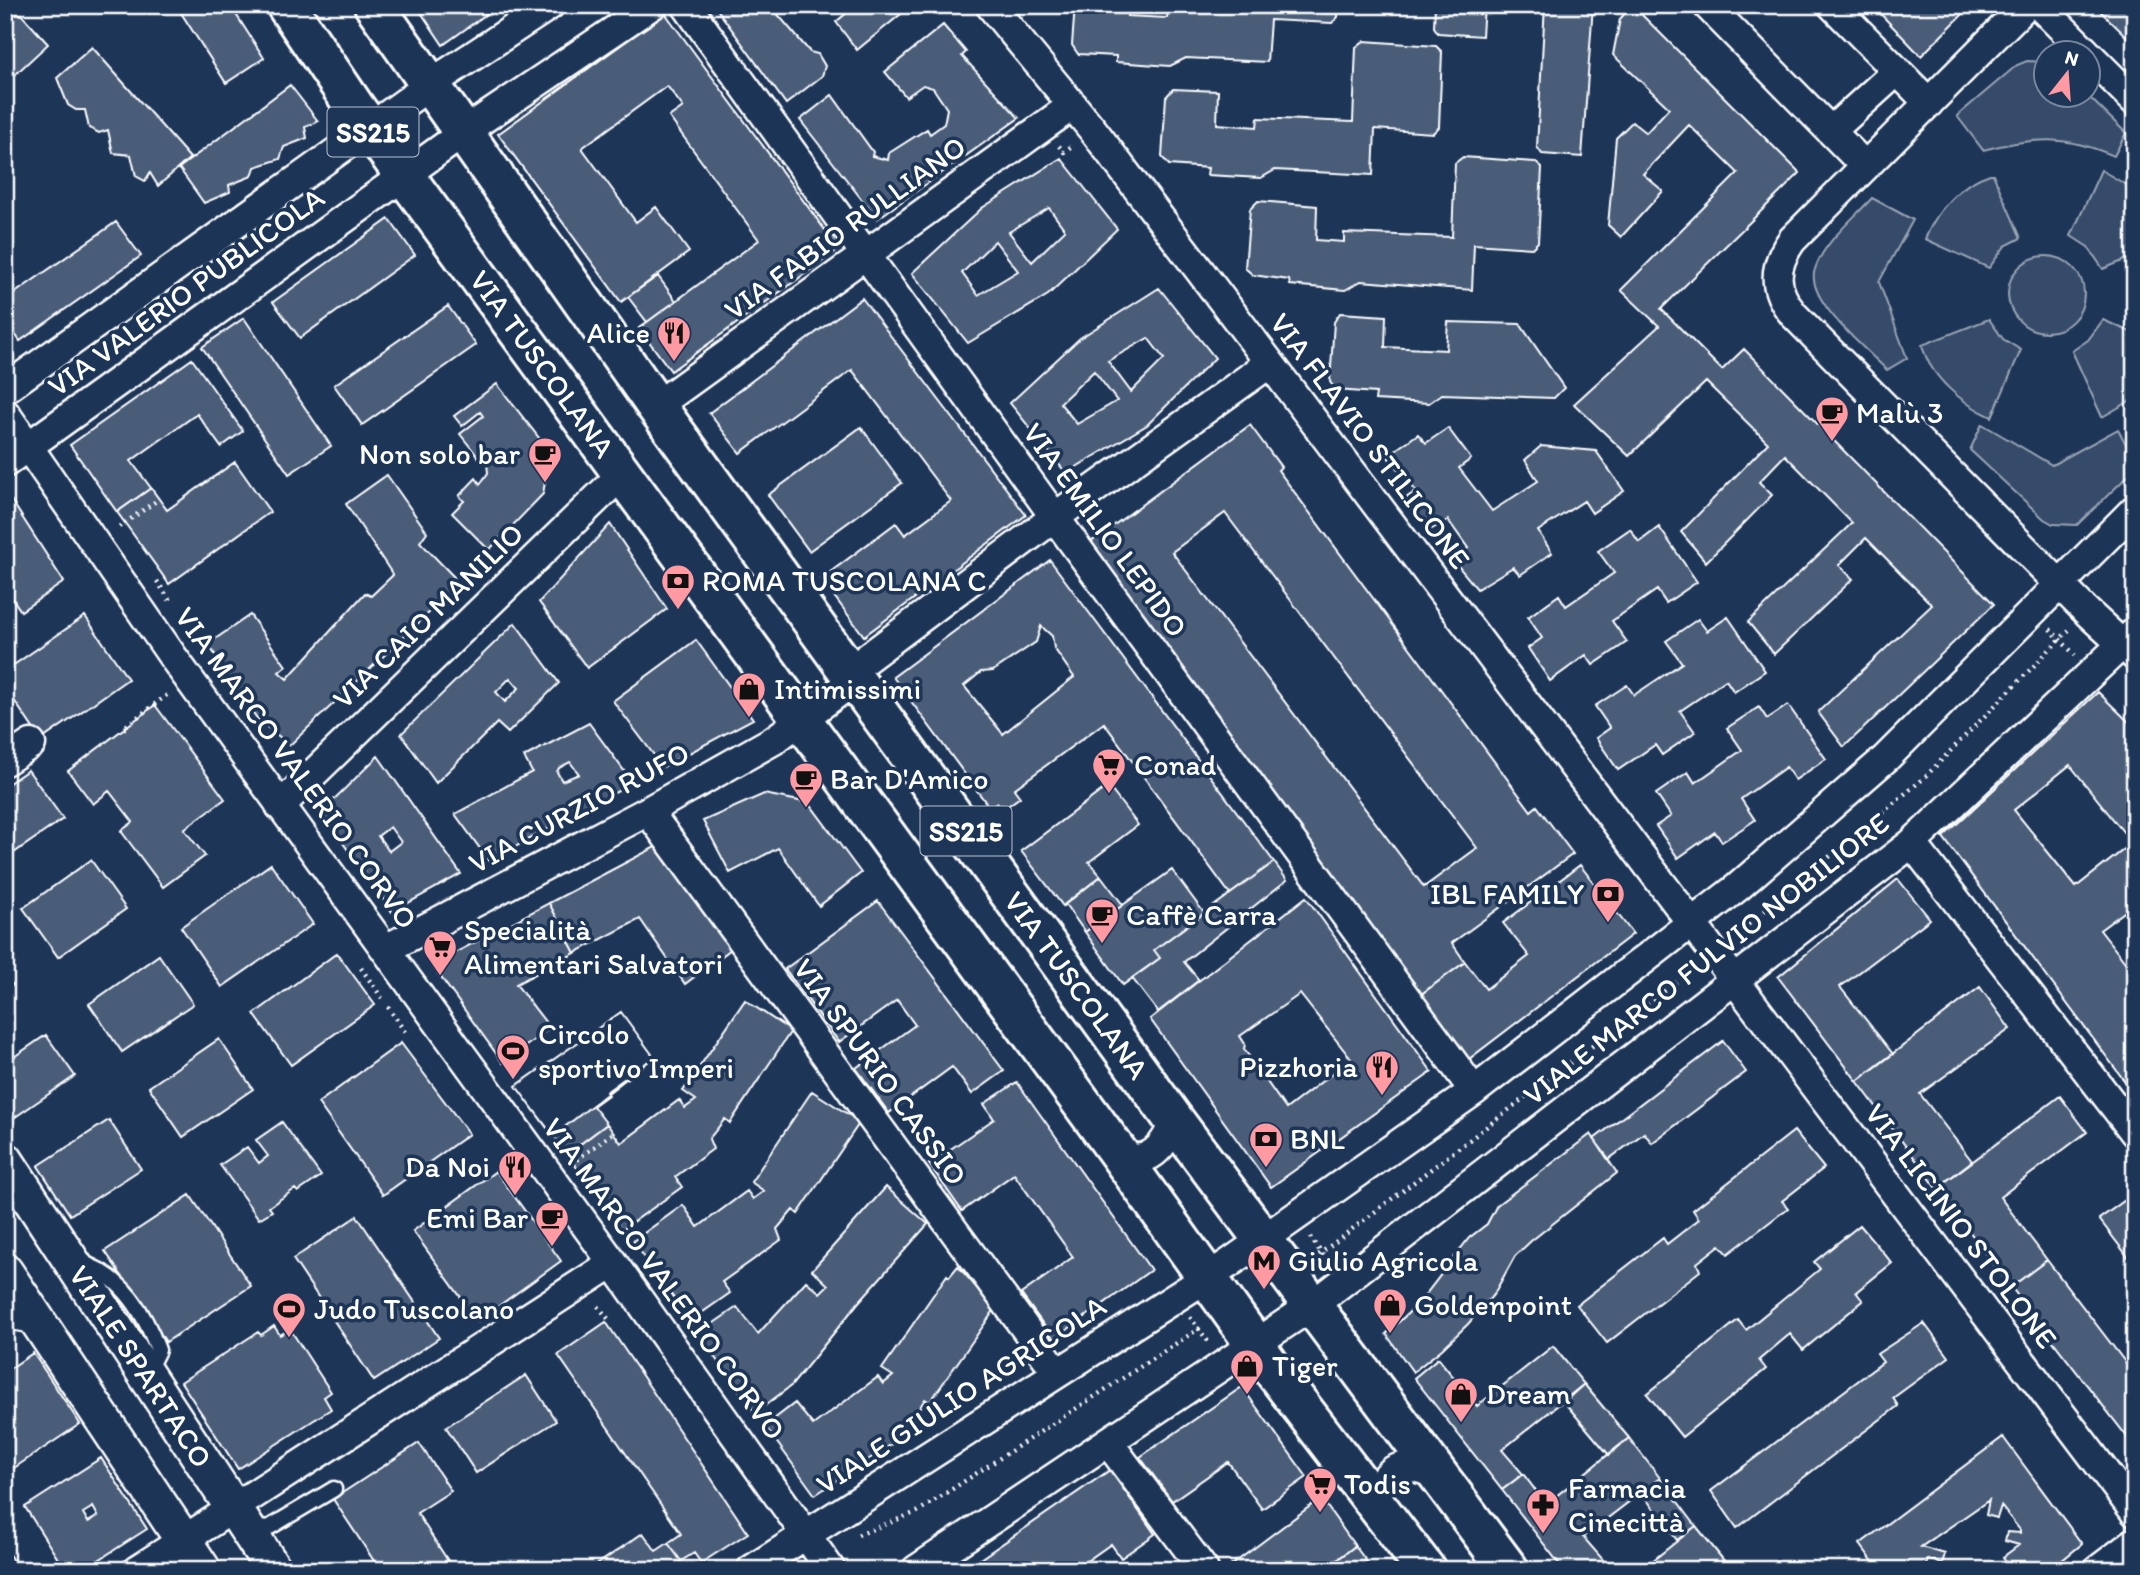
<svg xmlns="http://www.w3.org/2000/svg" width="2140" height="1575" font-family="Itim,sans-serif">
<rect width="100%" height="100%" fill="#1d3557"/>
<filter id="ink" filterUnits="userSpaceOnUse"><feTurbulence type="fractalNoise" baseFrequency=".0143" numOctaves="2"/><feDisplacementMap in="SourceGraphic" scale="14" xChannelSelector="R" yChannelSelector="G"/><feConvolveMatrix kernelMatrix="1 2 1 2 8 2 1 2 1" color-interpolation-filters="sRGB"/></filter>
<g filter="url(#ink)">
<!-- green -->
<path fill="#364b69" stroke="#9aa5b4" stroke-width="2" d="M2027 61 2045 62 2046 94 2087 95 2126 133 2114 156C2065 135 2034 137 1983 150L1957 116 2017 65Z
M2101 170 2135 190V256L2103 269 2088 247 2071 236Z
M1990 174H1993L2021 238 2005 246 1989 268 1925 239C1937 210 1959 184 1990 174Z
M1872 198 1913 220 1879 282 1907 358 1887 370C1867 350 1804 299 1815 269 1824 242 1853 219 1872 198Z
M2008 294a38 38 0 1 1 76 0a38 38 0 1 1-76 0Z
M1989 319 2003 339 2021 350 1992 417C1962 404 1930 377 1922 345Z
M2103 320 2135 334V398L2102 417 2072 351 2088 340Z
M1982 424 2052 465 2118 429 2135 461V469L2077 525 2053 524 2044 519 1970 450Z"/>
<!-- building -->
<path fill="#4a5d79" stroke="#fff" stroke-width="2" fill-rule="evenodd" d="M176 5H230L264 58 226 83Z
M416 5H499L443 45Z
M714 5H775L774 10 810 52 818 54 825 66 822 76 786 104Z
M856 5H912L857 50 836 22Z
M1075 5H1128L1127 16 1167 18 1168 7 1252 12V5H1338V17L1332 23 1270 20 1267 62 1186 58 1170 66 1116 62V56L1078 54 1072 45Z
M1435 5H1484L1482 36 1438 33 1434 27Z
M1545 5H1593L1582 157 1542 154 1537 147Z
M1632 5 1800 173 1661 309 1722 370 1744 349 1994 604 1844 747 1818 712 1932 605 1866 538 1839 565 1853 579 1774 654 1748 622 1852 523 1785 455 1759 482 1772 495 1706 562 1681 532 1768 443 1706 382 1629 456 1574 404 1659 326 1621 290 1738 173 1689 125 1643 174 1663 191 1621 237 1608 225 1616 138 1632 122 1646 133 1669 108 1613 55 1620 19Z
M1872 5H1972L1921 56Z
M2094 5H2135V45Z
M665 13 839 249 671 371 639 328 759 240 669 117 683 107 667 86 582 148 636 222 656 207 689 252 621 302 498 134Z
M21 14 48 44 5 84V17Z
M943 25 966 52 962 56 1019 118 877 219 800 120 832 95 873 152 872 156 888 160 889 153 927 129 930 134 944 124 947 109 933 88 923 85 906 97 885 72Z
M1364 41 1436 46 1442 52 1439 127 1433 133 1375 129 1373 175 1275 170 1261 178 1207 175 1208 168 1169 165 1162 157 1166 97 1173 89 1218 91 1217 124 1257 127 1258 118 1353 122 1356 47Z
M92 47 190 158 158 186 150 173 145 181 136 176 131 155 113 153 108 130 99 133 89 128 85 110H76L68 105 57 78Z
M290 85 318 121 305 127 307 138 284 147 280 159 255 167 252 176 229 185 230 192 204 203 179 168Z
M1463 157 1535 162 1542 168 1538 242 1532 248 1474 244 1472 290 1361 281 1345 290 1290 285 1289 280 1253 275 1245 268 1250 209 1258 201 1317 206 1316 240 1344 242V233L1452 237 1455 163Z
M1061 158 1117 229 1048 295 968 343 912 273 982 208ZM1049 208 1065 230 1032 262 1009 232ZM995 241 1018 271 978 295 962 273Z
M389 219 415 255 300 338 273 302Z
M116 222 141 256 20 341 5 320V300Z
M658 276 676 301 647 322 628 297Z
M5 282 14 294 5 300Z
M1159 288 1215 358 1147 425 1066 473 1010 403 1080 338ZM1148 338 1164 359 1131 392 1108 361ZM1094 371 1117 401 1077 424 1060 403Z
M862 298 1026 515 864 636 821 579 896 523 905 535 951 501 852 370 740 453 709 413Z
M448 306 476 345 362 425 334 385Z
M1340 313 1386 316 1385 347 1446 350 1448 322 1520 324 1564 388 1554 398 1442 394 1429 403 1375 400 1376 393 1336 390 1330 382 1334 322Z
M244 318 331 446 289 474 202 347Z
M192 359 243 431 221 447 197 414 131 461 151 488 117 512 70 445Z
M497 384 550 452 543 494 489 550 452 513 464 501 459 496 476 478 480 484 488 473 487 463 482 456 479 458 460 434 483 416 480 412 462 426 454 416Z
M1250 425 1281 467 1278 470 1531 811 1537 806 1573 854 1452 943 1465 962 1420 995 1087 545ZM1225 513 1477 848 1424 887 1172 552Z
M861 427 902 483 809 551 768 495Z
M1448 428 1471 459 1459 468 1492 511 1538 481 1525 460 1541 446 1596 451 1624 491 1592 513 1584 501 1538 531 1552 553 1520 575 1513 567 1477 589 1453 560 1468 548 1448 520 1430 530 1406 498 1416 491 1387 456 1418 434 1426 443Z
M235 462 270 512 169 584 117 512 151 488 167 510Z
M387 475 427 532 420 542 454 577V589L290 745 258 720 208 644 250 615 286 666 279 672 287 679 365 593 371 596 393 575 346 504Z
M6 492 64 582 21 611 5 588Z
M610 524 667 609 587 668 539 602Z
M1659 527 1697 582 1666 603 1657 590 1612 621 1627 642 1593 665 1586 655 1550 681 1528 648 1542 638 1528 617 1559 595 1566 606 1614 573 1598 551 1630 529 1639 542Z
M1050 560 1274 862 1230 894 1104 723 1014 789 1020 797 1002 810 997 803 990 808 893 677ZM1041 626 1052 636 1054 648 1074 677 1003 734 964 686 981 672 993 671 1036 642Z
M85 616 128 679 41 740 5 687V671Z
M1728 617 1765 671 1734 692 1726 680 1680 711 1695 732 1662 755 1655 745 1618 770 1596 738 1610 728 1595 706 1627 685 1634 695 1682 663 1666 641 1698 619 1707 631Z
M515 623 559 683 508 733 497 723 436 783 401 734ZM510 678 519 688 505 702 496 692Z
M696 640 753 719 663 767 613 701Z
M2098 692 2135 728V904L2100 930 2135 975V1095L1943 837ZM2070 765 2132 843 2076 887 2014 810Z
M155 705 225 799 184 829 205 856 163 887 121 831 133 822 109 791 93 804 68 771Z
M1788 705 1826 759 1795 780 1786 767 1741 799 1755 820 1722 842 1715 832 1678 858 1656 826 1671 816 1656 794 1688 772 1695 783 1742 750 1727 728 1759 707 1767 719Z
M589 723 633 783 489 861 455 814 532 772 524 757ZM570 762 579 774 562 781 557 772 559 768Z
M378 756 461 874 392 912 321 812ZM390 827 401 842 389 851 378 836Z
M28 770 63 819 5 859V786Z
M1108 786 1138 825 1089 862 1101 876 1063 906 1021 851Z
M764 794 809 803 861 873 819 906 778 848 730 873 703 821Z
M657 846 731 949 685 984 640 919 575 953 549 903Z
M91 860 126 909 58 957 23 908Z
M1274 862 1287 880 1184 962 1199 980 1158 1012 1132 978 1160 958 1154 950Z
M271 864 313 924 222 987 181 927Z
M1580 865 1633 934 1469 1059 1420 995 1465 962 1486 989 1529 956 1503 923Z
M1172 870 1204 913 1154 950 1160 958 1123 985 1085 932Z
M1101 876 1123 905 1085 932 1065 904Z
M1898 879 1930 919 1840 987 1893 1054 1857 1081 1778 977Z
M1306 897 1432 1072 1271 1187 1150 1019ZM1300 994 1351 1059 1286 1109 1244 1049 1245 1044 1240 1036Z
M878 901 1004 1071 972 1094 952 1067 889 1113 856 1068 915 1025 897 1000 839 1042 785 969Z
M549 903 575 953 516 984 550 1028 503 1063 432 965Z
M337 953 375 1005 291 1065 254 1014Z
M159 955 193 1004 122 1052 89 1004Z
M5 975 13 985 5 990Z
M1980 987 2010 1029 1920 1094 1972 1161 1937 1188 1857 1081Z
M745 1000 791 1031 730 1123 725 1119 709 1139 713 1149 675 1177 682 1187 622 1230 567 1154 607 1124 621 1143 679 1100 685 1108 696 1100 683 1091Z
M621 1012 654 1057 553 1136 516 1086Z
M621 1012 654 1057 606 1092 608 1095 593 1106 607 1124 567 1154 516 1086Z
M46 1035 75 1076 8 1122 5 1063Z
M219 1039 253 1089 183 1137 149 1087Z
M1723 1041 1746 1072 1652 1143 1644 1133 1609 1159 1594 1139Z
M401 1043 469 1134 383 1195 318 1103Z
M1017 1082 1151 1270 1054 1339 1021 1294 1073 1257 1014 1174 962 1211 929 1164 994 1119 984 1104Z
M812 1091 860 1122 798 1214 793 1210 777 1229 781 1240 722 1282 730 1293 690 1321 633 1241 683 1205 698 1227 747 1191 753 1199 764 1191 751 1182Z
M2060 1096 2087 1132 2000 1197 2047 1260 2011 1287 1937 1188Z
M109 1120 141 1169 70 1215 38 1166Z
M282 1122 321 1176 298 1192 295 1189 269 1207 272 1211 259 1219 220 1165 247 1147 259 1163 268 1156 256 1140Z
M1794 1131 1824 1168 1782 1201 1788 1208 1728 1254 1720 1245 1697 1263 1700 1271 1607 1343 1577 1305 1663 1238 1667 1244 1699 1219 1693 1210Z
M1591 1134 1617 1173 1531 1241 1515 1256 1494 1294 1468 1324 1442 1349 1413 1372 1386 1334 1419 1303 1469 1238 1487 1224 1497 1205Z
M496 1171 561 1261 478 1321 413 1231Z
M886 1187 928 1224 858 1303 792 1385 755 1413 698 1334 737 1307 758 1334 806 1281 820 1293 828 1285 812 1270Z
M2135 1193V1266L2099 1219Z
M190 1195 251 1286 166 1342 105 1251Z
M357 1216 439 1338 374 1381 293 1259Z
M1860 1225 1892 1263 1856 1292 1863 1301 1803 1350 1790 1334 1759 1360 1766 1369 1682 1437 1647 1394 1738 1320 1746 1330 1820 1269 1814 1262Z
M2047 1260 2135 1375V1447L2011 1287Z
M958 1266 995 1309 930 1402 925 1399 911 1421 916 1428 815 1495 765 1426 795 1403 813 1425 878 1377 883 1384 893 1376 882 1369 947 1275 949 1277Z
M606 1322 748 1533 701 1563 694 1553 681 1561 668 1543 681 1534 558 1355Z
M1924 1323 1949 1357 1893 1398 1898 1406 1737 1528 1711 1491 1883 1362 1877 1354Z
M274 1326 280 1335 290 1329 331 1392 324 1397 331 1409 238 1469 181 1382 258 1332 261 1335Z
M1553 1346 1584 1384 1502 1450 1523 1474 1502 1490 1414 1378 1438 1358 1477 1406Z
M33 1353 80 1424 5 1474V1372Z
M526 1375 556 1421 476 1473 446 1427Z
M1584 1384 1629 1438 1609 1455 1564 1402Z
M1242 1387 1307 1477 1262 1509 1228 1462 1172 1501 1140 1457Z
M2003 1437 2082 1544 2050 1570H2013L2003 1557 2019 1545 2005 1541 2007 1532 2020 1533V1530L2001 1506 1997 1518 1986 1515 1989 1500 1921 1547 1945 1554 1942 1564 1928 1559 1926 1565 1930 1570H1879L1860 1544Z
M1629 1438 1660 1478 1583 1537 1605 1562 1595 1570H1564L1502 1490 1523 1474 1546 1504Z
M419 1443 451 1491 417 1513 454 1570H380L333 1499Z
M101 1458 147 1529 83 1570H65L25 1507ZM93 1507 98 1516 88 1522 83 1513Z
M1110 1470 1155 1534 1121 1558 1111 1544 1074 1570H964Z
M1660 1478 1696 1526 1677 1540 1641 1492Z
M1321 1498 1355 1546 1324 1570H1225Z
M1696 1526 1729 1567 1726 1570H1641Z
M643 1533 656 1551 668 1543 681 1561 669 1570H589Z
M1355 1546 1373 1570H1324Z
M5 1548 19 1570H5Z
M1605 1562 1612 1570H1595Z"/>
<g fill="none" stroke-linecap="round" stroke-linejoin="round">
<!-- service casing -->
<g stroke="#fff" stroke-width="19">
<path id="service" d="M79 1262C121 1274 144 1311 158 1350L147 1372
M5 1321 35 1326
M251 1533 270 1527 334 1489"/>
</g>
<!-- minor casing -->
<g stroke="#fff" stroke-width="33">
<path id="minor" d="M686 5 1072 541 1474 1091
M990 5 1093 130 1270 363 2135 1512
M1707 5 1865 166
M1832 5 1929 103
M2026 5 1792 240C1773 267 1772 289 1794 315L2087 612 2135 656
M2039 5 2086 52
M2088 54 2135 101
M1831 131 1897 71
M5 389 441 77 550 5
M656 406 1073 105
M5 413 173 657 613 1263 831 1570
M5 463 477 123 652 5
M850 671 1055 517 1270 363
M5 761 31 744
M280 806 622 474
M648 811 1057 1372
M1912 843 2135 1133
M386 949 648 811 774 740 856 679
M1119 1154C1147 1169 1166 1146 1174 1120
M1108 1442 1204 1570
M1375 1502C1385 1464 1404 1459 1439 1476
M137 1570 613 1263
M751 1570 1228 1264 1474 1091 1738 887 1886 758 2135 509
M916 1570 1313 1305 1912 843 2135 632
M2098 1570 2135 1542"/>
</g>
<!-- tertiary casing -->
<g stroke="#fff" stroke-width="40">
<g id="tertiary">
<path id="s1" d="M5 1160 274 1570"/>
<path d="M5 1272 203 1570"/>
</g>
</g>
<!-- primary casing -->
<g stroke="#fff" stroke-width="44">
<g id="primary">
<path id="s2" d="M286 5 356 109 1119 1154 1276 1374 1426 1570"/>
<path id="s3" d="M374 5 656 406 1174 1120 1509 1570"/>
</g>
</g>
<!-- path -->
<path stroke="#fff" stroke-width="4.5" stroke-dasharray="2 5" stroke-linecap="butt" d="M1059 146 1064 152 1073 145
M119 527 159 499
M157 581 171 602
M2050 629 2075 655
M126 728H123L167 695
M1732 938 1924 778 2069 630
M361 968 382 998
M388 1007 405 1032
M571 1164 613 1133
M1310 1237 1327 1261
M1313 1259 1696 967
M598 1306 610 1321
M1190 1317 1210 1344
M858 1535 917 1512 1203 1326
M697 1570 702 1566"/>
<!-- service -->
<use href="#service" stroke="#1d3557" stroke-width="14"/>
<!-- minor -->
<use href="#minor" stroke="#1d3557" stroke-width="28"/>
<!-- tertiary -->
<use href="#tertiary" stroke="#1d3557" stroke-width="35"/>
<!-- primary -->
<use href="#primary" stroke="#1d3557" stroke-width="38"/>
</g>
</g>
<!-- icons -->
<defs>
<g id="restaurant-pin" transform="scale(1.75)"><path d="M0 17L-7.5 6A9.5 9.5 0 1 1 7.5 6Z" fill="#ff9aa2" stroke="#1d3557"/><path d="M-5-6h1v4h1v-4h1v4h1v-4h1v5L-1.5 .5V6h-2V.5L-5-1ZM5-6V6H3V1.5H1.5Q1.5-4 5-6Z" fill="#111"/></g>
<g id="cafe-pin" transform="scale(1.75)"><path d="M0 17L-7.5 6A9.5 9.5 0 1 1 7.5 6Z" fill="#ff9aa2" stroke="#1d3557"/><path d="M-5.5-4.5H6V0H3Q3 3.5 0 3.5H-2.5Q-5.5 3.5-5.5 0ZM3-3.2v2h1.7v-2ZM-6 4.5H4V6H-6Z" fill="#111"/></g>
<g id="bank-pin" transform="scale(1.75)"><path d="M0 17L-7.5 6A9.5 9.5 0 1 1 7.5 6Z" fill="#ff9aa2" stroke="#1d3557"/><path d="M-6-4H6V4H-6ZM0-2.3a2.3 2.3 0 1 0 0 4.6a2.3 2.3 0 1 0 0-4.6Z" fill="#111"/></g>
<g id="shop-pin" transform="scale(1.75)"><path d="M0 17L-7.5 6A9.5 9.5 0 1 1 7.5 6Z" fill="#ff9aa2" stroke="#1d3557"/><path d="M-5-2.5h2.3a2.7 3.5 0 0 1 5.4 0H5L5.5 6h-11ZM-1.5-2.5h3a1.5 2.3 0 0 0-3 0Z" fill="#111"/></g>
<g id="supermarket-pin" transform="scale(1.75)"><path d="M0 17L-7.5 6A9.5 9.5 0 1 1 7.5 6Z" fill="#ff9aa2" stroke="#1d3557"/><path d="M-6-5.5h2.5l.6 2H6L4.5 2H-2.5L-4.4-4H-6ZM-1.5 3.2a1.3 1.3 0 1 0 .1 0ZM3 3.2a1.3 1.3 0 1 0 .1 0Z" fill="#111"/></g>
<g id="stadium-pin" transform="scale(1.75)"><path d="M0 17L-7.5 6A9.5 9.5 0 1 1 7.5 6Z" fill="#ff9aa2" stroke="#1d3557"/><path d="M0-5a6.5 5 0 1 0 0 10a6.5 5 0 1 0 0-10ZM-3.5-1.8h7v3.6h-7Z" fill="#111"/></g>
<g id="metro-pin" transform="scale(1.75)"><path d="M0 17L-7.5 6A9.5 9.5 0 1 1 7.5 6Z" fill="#ff9aa2" stroke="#1d3557"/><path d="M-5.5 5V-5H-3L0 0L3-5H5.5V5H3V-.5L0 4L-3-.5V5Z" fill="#111"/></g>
<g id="pharmacy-pin" transform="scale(1.75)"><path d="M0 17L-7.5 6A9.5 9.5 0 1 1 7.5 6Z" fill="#ff9aa2" stroke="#1d3557"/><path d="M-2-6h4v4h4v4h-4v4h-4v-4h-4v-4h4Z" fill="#111"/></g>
</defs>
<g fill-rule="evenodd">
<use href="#restaurant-pin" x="674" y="333"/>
<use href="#cafe-pin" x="1832" y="413"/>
<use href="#cafe-pin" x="545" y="454"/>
<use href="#bank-pin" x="678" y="581"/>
<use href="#shop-pin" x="749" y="689"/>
<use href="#supermarket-pin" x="1109" y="765"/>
<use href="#cafe-pin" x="806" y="779"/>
<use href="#bank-pin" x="1608" y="894"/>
<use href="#cafe-pin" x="1102" y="915"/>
<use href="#supermarket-pin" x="440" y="947"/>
<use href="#stadium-pin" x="513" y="1051"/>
<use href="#restaurant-pin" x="1382" y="1067"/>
<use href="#bank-pin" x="1266" y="1139"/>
<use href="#restaurant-pin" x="515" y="1167"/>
<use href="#cafe-pin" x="552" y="1218"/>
<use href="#metro-pin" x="1264" y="1261"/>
<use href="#shop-pin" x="1390" y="1305"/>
<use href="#stadium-pin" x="289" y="1309"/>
<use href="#shop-pin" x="1247" y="1366"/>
<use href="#shop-pin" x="1461" y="1394"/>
<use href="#supermarket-pin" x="1320" y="1484"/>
<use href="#pharmacy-pin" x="1543" y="1505"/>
</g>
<g text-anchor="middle" stroke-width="7" stroke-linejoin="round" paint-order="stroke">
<!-- shield labels -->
<g fill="#1d3557" stroke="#bbc2cd" stroke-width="2">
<rect x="327.5" y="107.5" width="91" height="49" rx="5"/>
<rect x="920.5" y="806.5" width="91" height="49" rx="5"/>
</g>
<g font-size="28" font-weight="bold" fill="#fff">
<text x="373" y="142">SS215</text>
<text x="966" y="841">SS215</text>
</g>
<!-- street labels -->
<g font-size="30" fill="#fff" stroke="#1d3557">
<text transform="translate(845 228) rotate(-36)" y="10">VIA FABIO RULLIANO</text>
<text transform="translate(186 292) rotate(-36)" y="10">VIA VALERIO PUBLICOLA</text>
<text dy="10" stroke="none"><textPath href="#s2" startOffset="441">VIA TUSCOLANA</textPath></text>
<text transform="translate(1370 441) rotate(53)" y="10">VIA FLAVIO STILICONE</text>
<text transform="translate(1105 530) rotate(54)" y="10">VIA EMILIO LEPIDO</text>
<text transform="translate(428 616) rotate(-44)" y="10">VIA CAIO MANILIO</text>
<text transform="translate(296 768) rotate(54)" y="10">VIA MARCO VALERIO CORVO</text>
<text transform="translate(579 808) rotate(-28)" y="10">VIA CURZIO RUFO</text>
<text transform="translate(1706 959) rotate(-38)" y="10">VIALE MARCO FULVIO NOBILIORE</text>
<text dy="10" stroke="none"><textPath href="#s3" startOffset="1206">VIA TUSCOLANA</textPath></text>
<text transform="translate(880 1072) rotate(54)" y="10">VIA SPURIO CASSIO</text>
<text transform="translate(1961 1226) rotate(53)" y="10">VIA LICINIO STOLONE</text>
<text transform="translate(664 1279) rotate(54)" y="10">VIA MARCO VALERIO CORVO</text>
<text dy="10" stroke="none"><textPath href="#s1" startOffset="247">VIALE SPARTACO</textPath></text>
<text transform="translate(961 1395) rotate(-33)" y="10">VIALE GIULIO AGRICOLA</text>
</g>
<!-- poi labels -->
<g font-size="30" fill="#fff" stroke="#1d3557" text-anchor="start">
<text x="650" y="343" text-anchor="end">Alice</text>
<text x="1856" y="423">Malù 3</text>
<text x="520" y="464" text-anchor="end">Non solo bar</text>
<text x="702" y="591">ROMA TUSCOLANA C</text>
<text x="774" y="699">Intimissimi</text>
<text x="1134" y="775">Conad</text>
<text x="830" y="789">Bar D'Amico</text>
<text x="1584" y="904" text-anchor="end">IBL FAMILY</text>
<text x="1126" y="925">Caffè Carra</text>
<text x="464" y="940">Specialità<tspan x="464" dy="34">Alimentari Salvatori</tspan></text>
<text x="538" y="1044">Circolo<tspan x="538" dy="34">sportivo Imperi</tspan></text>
<text x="1358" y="1077" text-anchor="end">Pizzhoria</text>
<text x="1290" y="1149">BNL</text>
<text x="490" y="1177" text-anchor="end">Da Noi</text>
<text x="528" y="1228" text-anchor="end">Emi Bar</text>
<text x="1288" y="1271">Giulio Agricola</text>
<text x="1414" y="1315">Goldenpoint</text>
<text x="314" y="1319">Judo Tuscolano</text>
<text x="1272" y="1376">Tiger</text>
<text x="1486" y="1404">Dream</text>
<text x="1344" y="1494">Todis</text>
<text x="1568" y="1498">Farmacia<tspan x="1568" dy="34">Cinecittà</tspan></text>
</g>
</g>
<!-- margin -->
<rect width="2140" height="1575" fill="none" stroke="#1d3557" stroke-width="28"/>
<rect x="14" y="14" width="2112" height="1547" fill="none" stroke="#fff" stroke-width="2.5" filter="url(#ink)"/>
<!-- north arrow -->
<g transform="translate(2067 74) rotate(17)"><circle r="33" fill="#1d3557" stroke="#77869a" stroke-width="2"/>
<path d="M0-5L12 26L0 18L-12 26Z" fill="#ff9aa2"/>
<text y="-10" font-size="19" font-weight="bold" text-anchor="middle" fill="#ffffff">N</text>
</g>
</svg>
